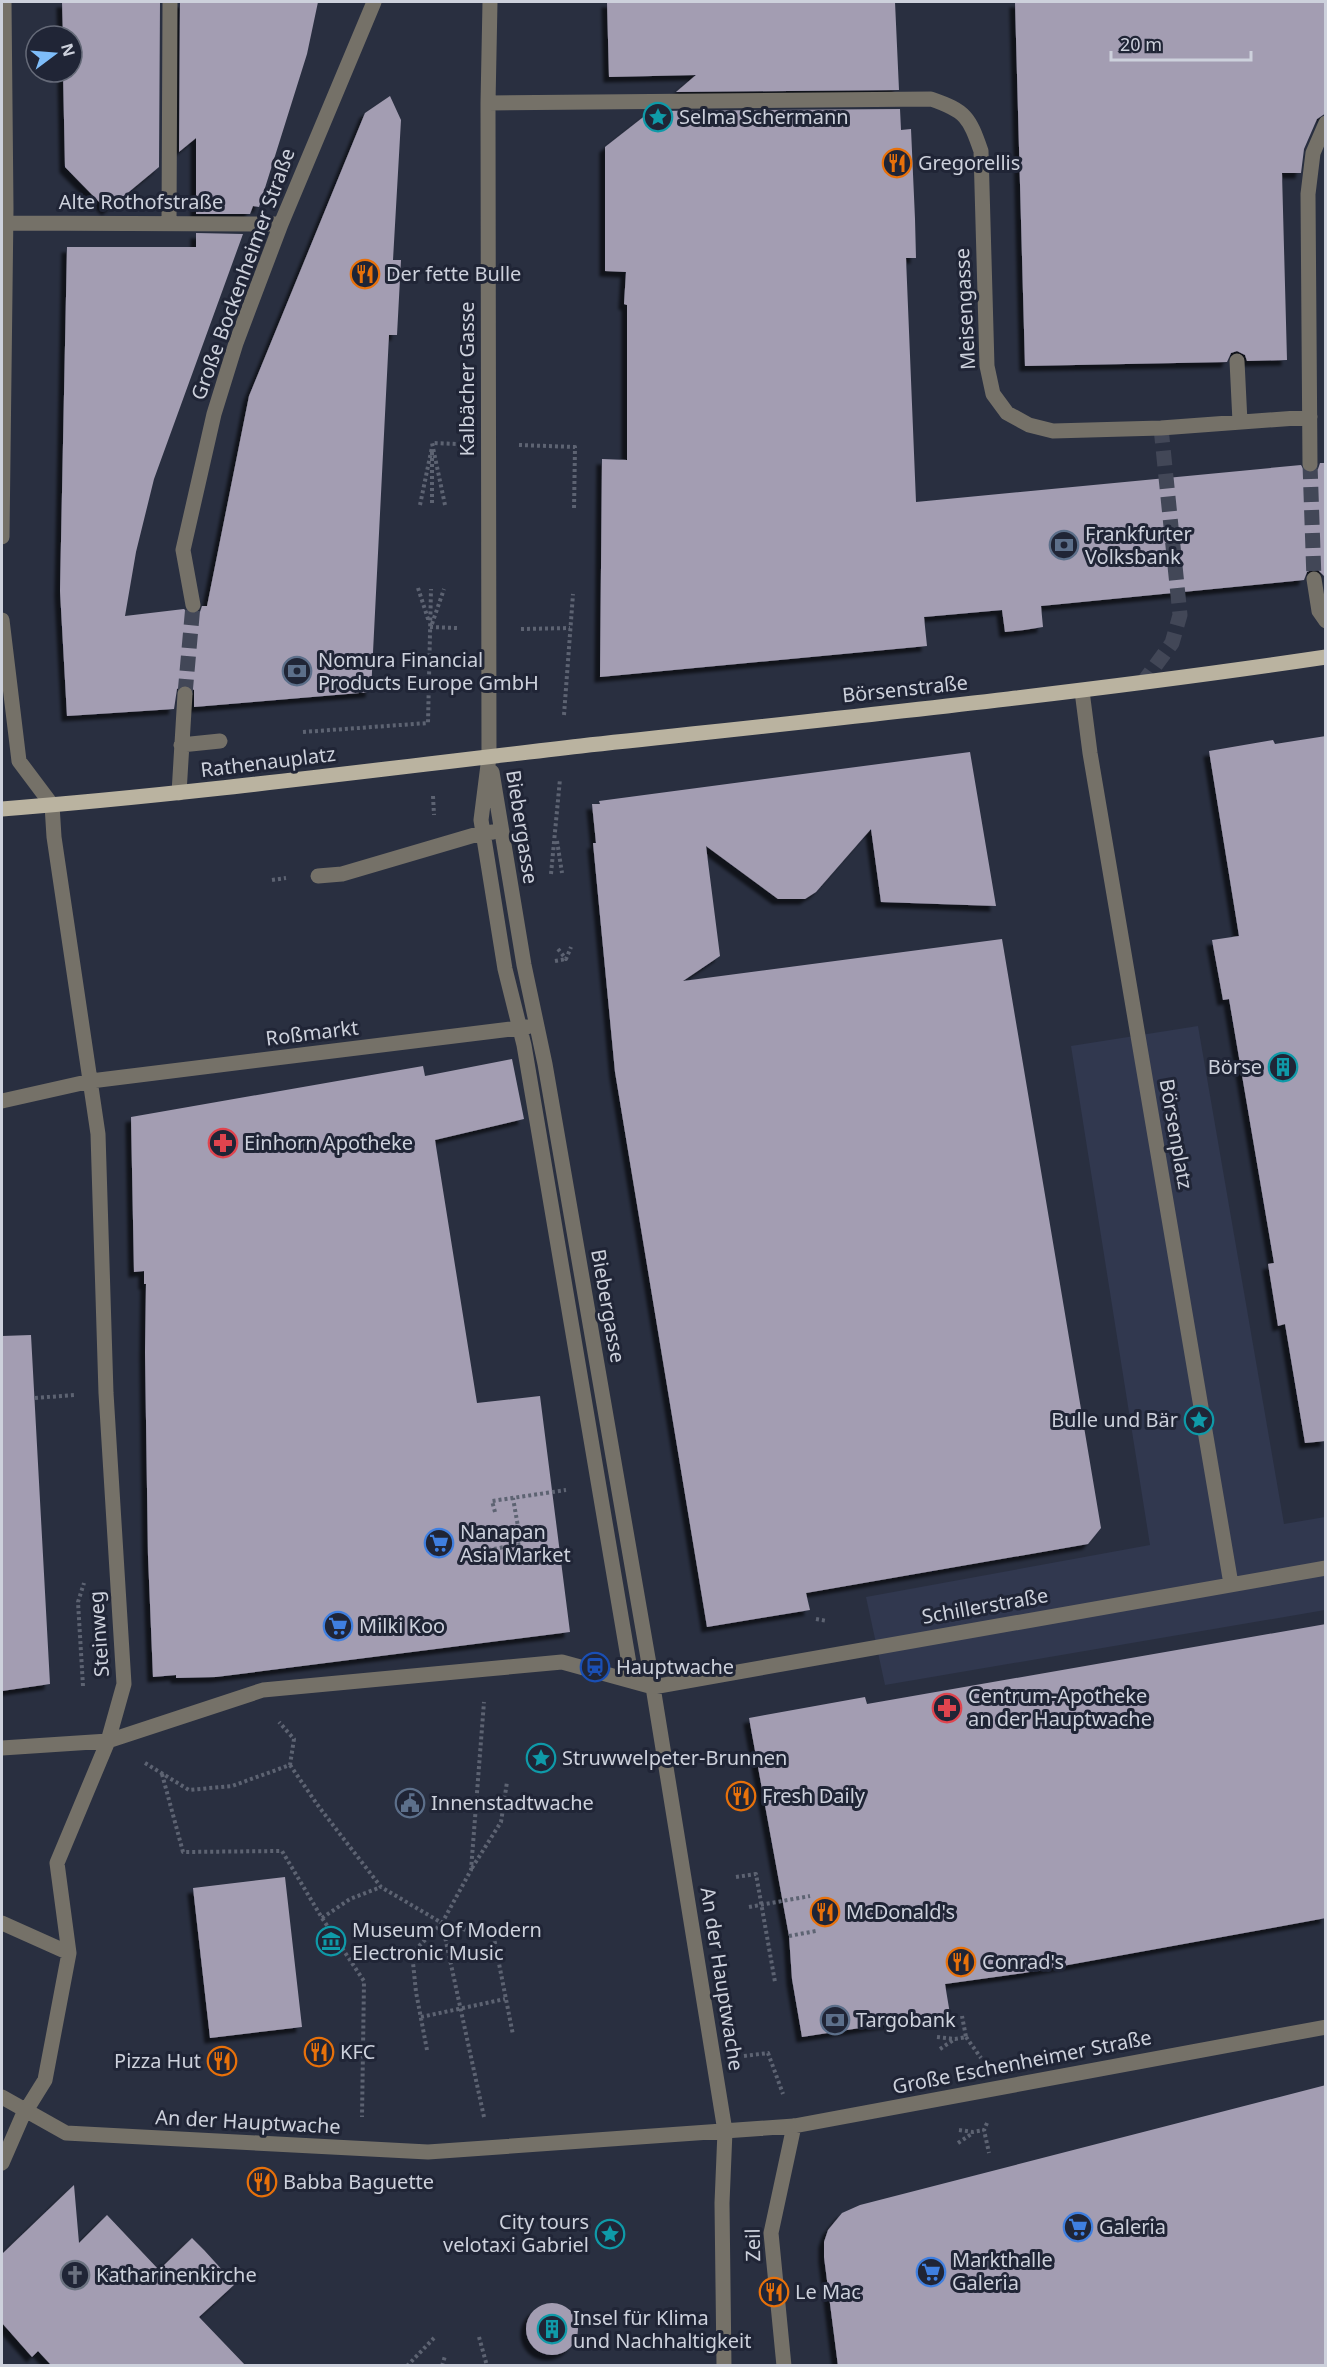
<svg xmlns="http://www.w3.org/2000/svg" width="1327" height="2367" font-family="'Noto Sans',sans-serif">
<defs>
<filter id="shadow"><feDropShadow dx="-5.5" dy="5.5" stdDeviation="1.5" flood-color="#0009"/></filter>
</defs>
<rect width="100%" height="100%" fill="#292f40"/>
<!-- built -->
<path fill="#31384f" d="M1198 1026 1284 1524 1325 1517V1610L885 1685 866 1597 1150 1545 1071 1046Z"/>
<!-- building -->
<path fill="#a39db2" filter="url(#shadow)" d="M62 2H160L159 167 107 210 65 167 63 72H72V36H63Z
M180 2H318L307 54 259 207 253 206 250 214H196V138L179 152Z
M607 2H895L899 90 676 92 696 75 609 77Z
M1015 2H1326V113L1317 119 1304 149 1301 173H1282L1287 360 1247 361 1245 355 1237 351 1231 353 1227 362 1025 366Z
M390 96 401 120 393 260H401L397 335H389L371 692 194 707V690L185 684 177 689 174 709 67 716 60 591 67 247H196V233L243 234 154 479 136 552 125 616 184 609 189 614H195L200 612 202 606H207L249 396 365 113Z
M900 109 901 130 911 129 915 219 916 258H906L916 502 1301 465 1305 472 1311 474 1318 469 1320 463H1326V578L1318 570 1313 569 1307 572 1304 580 1041 606 1043 627 1024 630 1005 632 1002 610 924 617 927 646 600 677 602 459 627 460V305L624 304 626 272 605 271V147L651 111Z
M1326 736V1441L1305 1443 1285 1324 1278 1326 1268 1264 1274 1263 1229 999 1223 1000 1212 940 1239 936 1209 751 1273 740 1275 744Z
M970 752 996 906 881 902 871 829 816 892 805 899H778L706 846 720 956 683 981 1002 939 1101 1528 1088 1544 806 1593 810 1610 707 1627 615 1072 593 843H596L592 804H600L599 801Z
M512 1059 524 1119 435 1140 477 1403 540 1396 570 1632 216 1677 176 1678V1675L153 1677 148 1556 145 1352 146 1284H144V1271L134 1272 131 1117 423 1066 425 1076Z
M31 1335 50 1684 2 1691V1336Z
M1326 1624V1918L1024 1973 945 1984 950 2014 802 2037 792 1979 789 1936 749 1718 865 1697 867 1704Z
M285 1877 302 2027 210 2038 193 1888Z
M1326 2085V2366H838L824 2257V2242L828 2230 842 2213 860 2205Z
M74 2185 79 2243 107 2215 159 2270 192 2238 204 2250 235 2284 199 2317 246 2366H52L38 2351 32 2357 2 2323V2254Z
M526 2329a26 26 0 1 1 52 0a26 26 0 1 1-52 0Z"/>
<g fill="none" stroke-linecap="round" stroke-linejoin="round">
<!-- minor-tunnel -->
<path stroke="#424757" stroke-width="15" stroke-dasharray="15 8" stroke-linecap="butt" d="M1310 464 1314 579
M1142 684 1172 643 1180 615 1161 428
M185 694 193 605"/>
<!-- path -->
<path stroke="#5d6372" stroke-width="4" stroke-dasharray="3 3" stroke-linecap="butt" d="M519 445 575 447 574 510
M432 452V505
M420 505 432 447
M445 505 432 443 458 444
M418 588 429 622
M432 624 444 589
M430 627 457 628
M521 629 570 628
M564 715 573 594
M303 732 428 723 431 589
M433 796 434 815
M557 841 562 873
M551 874 560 779
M272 880 286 878
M558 949 566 959 571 947
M555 961 566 959
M35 1398 75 1395
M495 1512 492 1501 566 1490
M488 1550 521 1544 513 1498
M816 1619 827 1621
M83 1686 78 1602 84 1583
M145 1763 189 1790 232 1786 290 1765 294 1739 279 1722
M290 1765 319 1807 381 1887 442 1923
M162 1774 183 1852 282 1851 322 1918 364 1981 362 2117
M472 1868 501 1822 507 1782
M736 1877 756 1874 775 1982
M749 1907 810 1896
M322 1918 350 1899 381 1887
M789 1936 816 1931
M421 2017 505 1999
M937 2037 955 2039 966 2037 962 2016
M966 2037 981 2058
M940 2049 955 2039
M427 2050 416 1992 412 1953 442 1923 494 1938 513 2035
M744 2056 768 2053 783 2094
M484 2117 442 1923 471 1870 484 1702
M987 2123 984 2130 989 2153
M959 2130 973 2132 984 2130
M958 2143 973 2133
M479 2337 487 2366
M407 2366 434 2338
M442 2366 445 2356"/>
<!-- minor -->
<path stroke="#757168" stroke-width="15" d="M490 2 488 103 489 757 481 820 505 969 524 1045 632 1681
M488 103 931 99C966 111 969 117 981 151L987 366 993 394 1007 413 1029 425 1053 431 1161 428 1310 417
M2 223 281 224
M169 223 170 2
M1237 361 1240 422
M1310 464 1308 194 1313 153 1326 123
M2 537 6 209 4 2
M1314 579 1319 611 1326 621
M193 605 183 550 214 414 236 343 281 224 374 2
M2 620 19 761 52 805 54 837 98 1134 106 1393 124 1684 108 1741 57 1863 69 1953 45 2080 22 2117 2 2163
M1082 691 1090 753 1231 1584
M181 745 220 741
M492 772 524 965 545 1064 653 1687 725 2131 722 2203 724 2366
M179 793 185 694
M318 876 342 874 478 834 493 832
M2 1101 91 1081 527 1027
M2 1748 108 1741 263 1690 487 1669 562 1662 653 1687 1326 1568
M2 1923 69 1953
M2 2097 66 2133 428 2152 794 2126 1326 2027
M784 2366 771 2233 794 2126"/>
<!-- major -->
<path stroke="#bab3a0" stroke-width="15" d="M2 809C195 794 388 768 581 746 829 719 1078 694 1326 657"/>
</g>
<!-- icons -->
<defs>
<g id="sight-ring" transform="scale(1.5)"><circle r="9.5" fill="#202536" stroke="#0f9aa8" stroke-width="1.5"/><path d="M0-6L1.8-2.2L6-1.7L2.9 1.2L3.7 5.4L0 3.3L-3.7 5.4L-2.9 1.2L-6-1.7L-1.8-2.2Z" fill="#0f9aa8"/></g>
<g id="restaurant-ring" transform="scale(1.5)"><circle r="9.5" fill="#202536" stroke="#e8710a" stroke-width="1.5"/><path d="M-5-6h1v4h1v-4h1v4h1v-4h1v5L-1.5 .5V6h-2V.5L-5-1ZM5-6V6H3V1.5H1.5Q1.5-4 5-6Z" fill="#e8710a"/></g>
<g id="bank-ring" transform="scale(1.5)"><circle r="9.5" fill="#202536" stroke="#5c6f8a" stroke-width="1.5"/><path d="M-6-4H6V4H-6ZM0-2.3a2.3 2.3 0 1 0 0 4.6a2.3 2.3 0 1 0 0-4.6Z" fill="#5c6f8a"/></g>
<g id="building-ring" transform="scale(1.5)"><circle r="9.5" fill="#202536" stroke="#0f9aa8" stroke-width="1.5"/><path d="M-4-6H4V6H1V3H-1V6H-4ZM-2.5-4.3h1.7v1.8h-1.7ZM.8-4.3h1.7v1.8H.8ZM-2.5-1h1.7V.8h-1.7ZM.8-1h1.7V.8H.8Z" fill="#0f9aa8"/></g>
<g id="pharmacy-ring" transform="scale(1.5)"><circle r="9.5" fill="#202536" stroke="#e0444e" stroke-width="1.5"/><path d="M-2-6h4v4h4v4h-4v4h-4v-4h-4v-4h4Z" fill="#e0444e"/></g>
<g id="supermarket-ring" transform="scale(1.5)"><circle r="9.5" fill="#202536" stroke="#3f7fe0" stroke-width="1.5"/><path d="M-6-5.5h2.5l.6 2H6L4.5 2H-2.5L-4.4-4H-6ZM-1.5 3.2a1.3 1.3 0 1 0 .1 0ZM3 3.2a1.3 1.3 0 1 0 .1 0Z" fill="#3f7fe0"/></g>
<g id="station-ring" transform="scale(1.5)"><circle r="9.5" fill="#202536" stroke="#1a4fb4" stroke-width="1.5"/><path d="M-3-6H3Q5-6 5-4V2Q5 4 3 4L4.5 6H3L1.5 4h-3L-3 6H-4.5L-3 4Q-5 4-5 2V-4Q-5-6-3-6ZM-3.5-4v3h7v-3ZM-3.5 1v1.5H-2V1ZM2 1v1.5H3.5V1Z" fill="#1a4fb4"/></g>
<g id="civic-ring" transform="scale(1.5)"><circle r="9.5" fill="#202536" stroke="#5c6f8a" stroke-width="1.5"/><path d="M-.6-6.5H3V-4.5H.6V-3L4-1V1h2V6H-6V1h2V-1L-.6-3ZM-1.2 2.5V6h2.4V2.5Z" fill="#5c6f8a"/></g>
<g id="museum-ring" transform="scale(1.5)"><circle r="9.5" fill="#202536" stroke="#0f9aa8" stroke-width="1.5"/><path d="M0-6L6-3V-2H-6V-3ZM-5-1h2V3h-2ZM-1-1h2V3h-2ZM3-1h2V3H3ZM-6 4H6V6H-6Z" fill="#0f9aa8"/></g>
<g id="church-ring" transform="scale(1.5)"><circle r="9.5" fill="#202536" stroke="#6b7280" stroke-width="1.5"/><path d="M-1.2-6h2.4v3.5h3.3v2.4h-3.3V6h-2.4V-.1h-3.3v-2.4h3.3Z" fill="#6b7280"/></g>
</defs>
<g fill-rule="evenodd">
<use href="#sight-ring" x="658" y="117"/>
<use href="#restaurant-ring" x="897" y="163"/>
<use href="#restaurant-ring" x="365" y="274"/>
<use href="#bank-ring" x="1064" y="545"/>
<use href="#bank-ring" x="297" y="671"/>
<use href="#building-ring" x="1283" y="1067"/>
<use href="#pharmacy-ring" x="223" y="1143"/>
<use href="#sight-ring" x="1199" y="1420"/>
<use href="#supermarket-ring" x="439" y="1543"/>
<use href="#supermarket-ring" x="338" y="1626"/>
<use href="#station-ring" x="595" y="1667"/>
<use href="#pharmacy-ring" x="947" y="1708"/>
<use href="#sight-ring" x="541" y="1758"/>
<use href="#restaurant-ring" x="741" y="1796"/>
<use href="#civic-ring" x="410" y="1803"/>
<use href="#restaurant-ring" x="825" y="1912"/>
<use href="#museum-ring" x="331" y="1941"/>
<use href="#restaurant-ring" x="961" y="1962"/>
<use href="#bank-ring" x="835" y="2020"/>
<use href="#restaurant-ring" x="319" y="2052"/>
<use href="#restaurant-ring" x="222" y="2061"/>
<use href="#restaurant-ring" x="262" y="2182"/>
<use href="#supermarket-ring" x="1078" y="2227"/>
<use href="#sight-ring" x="610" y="2234"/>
<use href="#supermarket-ring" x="931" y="2272"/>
<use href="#church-ring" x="75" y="2275"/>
<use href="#restaurant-ring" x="774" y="2292"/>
<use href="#building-ring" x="552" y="2329"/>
</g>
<g text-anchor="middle" stroke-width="6" stroke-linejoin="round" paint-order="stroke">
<!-- poi labels -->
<g font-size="20" fill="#cdd1dc" stroke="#202536" text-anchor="start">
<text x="679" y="124">Selma Schermann</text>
<text x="918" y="170">Gregorellis</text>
<text x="386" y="281">Der fette Bulle</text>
<text x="1085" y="541">Frankfurter<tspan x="1085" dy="23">Volksbank</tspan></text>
<text x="318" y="667">Nomura Financial<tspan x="318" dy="23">Products Europe GmbH</tspan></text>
<text x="1262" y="1074" text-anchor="end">Börse</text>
<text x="244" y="1150">Einhorn Apotheke</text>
<text x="1178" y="1427" text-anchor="end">Bulle und Bär</text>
<text x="460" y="1539">Nanapan<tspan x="460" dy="23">Asia Market</tspan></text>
<text x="359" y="1633">Milki Koo</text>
<text x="616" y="1674">Hauptwache</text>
<text x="968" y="1703">Centrum-Apotheke<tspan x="968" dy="23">an der Hauptwache</tspan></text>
<text x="562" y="1765">Struwwelpeter-Brunnen</text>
<text x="762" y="1803">Fresh Daily</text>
<text x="431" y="1810">Innenstadtwache</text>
<text x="846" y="1919">McDonald's</text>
<text x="352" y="1937">Museum Of Modern<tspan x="352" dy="23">Electronic Music</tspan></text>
<text x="982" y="1969">Conrad's</text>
<text x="856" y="2027">Targobank</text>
<text x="340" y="2059">KFC</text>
<text x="201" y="2068" text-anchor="end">Pizza Hut</text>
<text x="283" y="2189">Babba Baguette</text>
<text x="589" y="2229" text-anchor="end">City tours<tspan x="589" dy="23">velotaxi Gabriel</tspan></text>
<text x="1099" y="2234">Galeria</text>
<text x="952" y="2267">Markthalle<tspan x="952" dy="23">Galeria</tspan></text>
<text x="96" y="2282">Katharinenkirche</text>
<text x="795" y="2299">Le Mac</text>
<text x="573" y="2325">Insel für Klima<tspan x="573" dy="23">und Nachhaltigkeit</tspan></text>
</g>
<!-- street labels -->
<g font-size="20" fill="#cdd1dc" stroke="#202536">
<text x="141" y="209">Alte Rothofstraße</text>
<text transform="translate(243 274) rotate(-70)" y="7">Große Bockenheimer Straße</text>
<text transform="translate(965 309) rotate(-93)" y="7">Meisengasse</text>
<text transform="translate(467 379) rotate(-90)" y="7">Kalbächer Gasse</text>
<text transform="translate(905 689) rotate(-6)" y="7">Börsenstraße</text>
<text transform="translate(268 762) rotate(-7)" y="7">Rathenauplatz</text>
<text transform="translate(522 827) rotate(81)" y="7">Biebergasse</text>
<text transform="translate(312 1033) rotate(-7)" y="7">Roßmarkt</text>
<text transform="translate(1176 1134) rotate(80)" y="7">Börsenplatz</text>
<text transform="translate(608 1306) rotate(80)" y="7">Biebergasse</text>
<text transform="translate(985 1606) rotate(-10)" y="7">Schillerstraße</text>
<text transform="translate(99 1634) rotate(-94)" y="7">Steinweg</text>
<text transform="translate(722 1979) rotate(81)" y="7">An der Hauptwache</text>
<text transform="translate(1022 2062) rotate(-11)" y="7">Große Eschenheimer Straße</text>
<text transform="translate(248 2122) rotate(3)" y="7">An der Hauptwache</text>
<text transform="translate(753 2245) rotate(-91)" y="7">Zeil</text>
</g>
</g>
<!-- border -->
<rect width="1327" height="2367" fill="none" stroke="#cdd1dc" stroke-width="6"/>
<!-- north arrow -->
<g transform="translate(54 54) rotate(74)"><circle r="28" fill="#202536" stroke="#656a78" stroke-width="1.5"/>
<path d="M0-4.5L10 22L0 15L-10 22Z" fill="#7ebdf9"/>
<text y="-9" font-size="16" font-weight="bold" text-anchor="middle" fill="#cdd1dc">N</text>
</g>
<!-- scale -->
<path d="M1111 51v9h140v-9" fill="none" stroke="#cdd1dc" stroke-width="3"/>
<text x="1120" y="51" font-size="18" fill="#cdd1dc" stroke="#202536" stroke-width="4.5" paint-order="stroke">20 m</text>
</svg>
